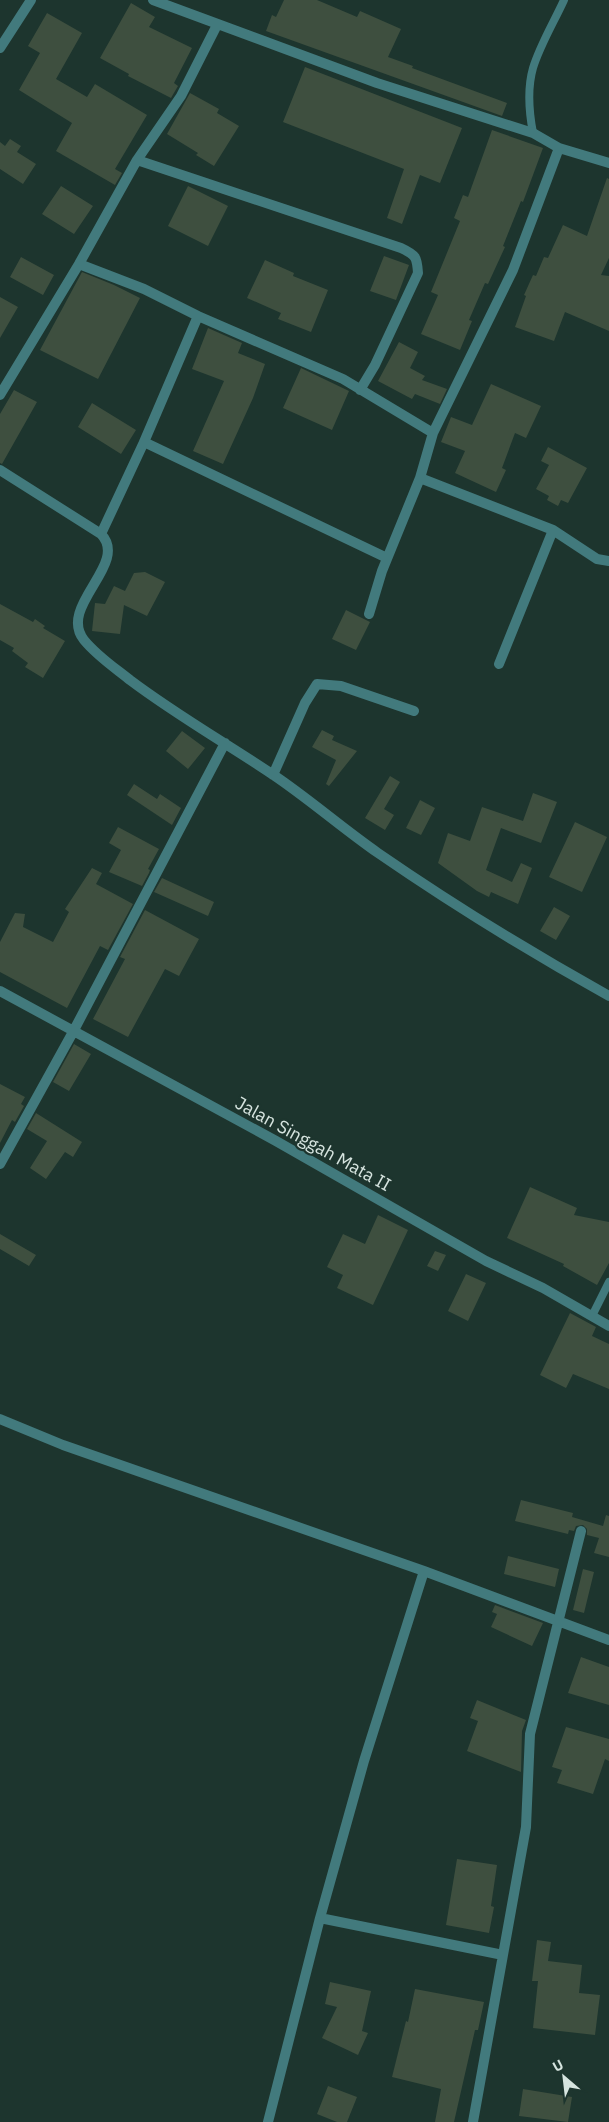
<svg xmlns="http://www.w3.org/2000/svg" width="609" height="2122" font-family="'IBM Plex Sans',sans-serif">
<rect width="100%" height="100%" fill="#1d352e"/>
<!-- building -->
<path fill="#3e4f3f" d="M284 0H317L357 17 360 11 401 29 388 57 413 66 412 68 507 103 502 116 266 31 272 15 276 17Z
M131 3 155 17 149 27 192 48 174 83 178 86 171 98 128 76 129 74 100 58Z
M47 13 82 33 56 79 87 97 95 84 147 115 115 169 122 173 115 185 56 151 72 123 19 90 40 53 28 46Z
M305 67 462 128 440 183 420 175 402 224 387 218 404 169 283 122Z
M190 93 219 109 217 113 239 126 214 166 196 155 198 153 167 134Z
M492 130 543 148 523 202 521 201 503 246 505 247 488 284 485 283 469 320 472 321 460 350 421 334 438 295 431 292 460 221 454 218 463 195 468 197Z
M10 139 21 146 17 152 36 164 23 184 0 169V142L5 146Z
M607 178 609 179V258L601 275 609 276V331L565 312 554 341 515 327 526 296 524 295 533 275 536 276 544 257 548 258 563 225 587 236Z
M61 186 93 206 74 234 42 214Z
M188 186 228 206 208 246 168 226Z
M384 256 409 265 396 300 370 291Z
M21 257 54 275 43 295 10 277Z
M265 260 294 273 293 276 328 290 311 332 278 319 281 313 247 298Z
M82 272 114 285 140 298 98 379 40 350Z
M0 297 18 307 0 338Z
M208 328 242 343 238 353 265 364 253 398 223 464 193 451 224 381 192 369Z
M399 342 418 352 410 368 425 376 422 380 447 389 440 404 415 394 412 399 378 381Z
M301 368 349 391 332 430 283 408Z
M491 384 541 406 526 438 515 433 502 468 506 470 496 492 455 473 465 451 441 442 451 417 472 425Z
M14 390 37 402 2 464 0 463V414Z
M92 403 136 430 121 454 78 427Z
M548 447 587 468 568 503 561 500 558 506 547 500 549 496 536 489 549 465 541 461Z
M145 572 165 582 147 616 124 605 120 634 92 631 95 603 105 604 114 586 125 591 134 573Z
M0 604 33 622 35 619 45 626 43 628 65 641 43 678 25 667 28 663 12 651 14 648 0 640Z
M346 610 370 622 356 650 332 639Z
M322 730 334 736 332 740 357 751 329 786 326 784 336 760 312 747Z
M182 731 205 748 188 769 166 751Z
M390 776 400 782 384 809 394 815 385 830 365 818Z
M134 784 157 799 160 794 181 808 172 825 127 795Z
M533 793 557 802 541 843 501 828 486 870 512 882 521 863 532 868 518 904 491 892 489 897 477 891 438 863 448 833 470 841 482 807 523 821Z
M420 800 435 808 421 835 406 828Z
M575 822 607 837 582 892 549 877Z
M118 827 159 849 148 869 150 870 149 873 142 886 109 872 121 850 109 843Z
M92 868 102 873 96 884 133 904 108 950 100 946 67 1008 0 972V942L15 913 25 914 23 927 53 942 69 912 65 909Z
M162 878 214 902 208 916 154 892Z
M554 907 570 916 556 940 540 931Z
M145 910 199 939 179 976 165 969 128 1037 93 1019 125 959 120 957Z
M74 1044 91 1054 69 1091 53 1082Z
M0 1084 25 1097 21 1104 24 1106 15 1122 12 1120 0 1143Z
M36 1113 82 1142 73 1157 65 1152 46 1179 30 1168 47 1141 27 1129Z
M530 1187 577 1208 574 1215 609 1222V1263L597 1285 563 1266 564 1264 507 1238Z
M378 1215 408 1230 373 1305 337 1288 343 1275 327 1267 343 1234 365 1244Z
M0 1234 36 1255 29 1266 0 1249Z
M435 1251 446 1255 438 1271 427 1266Z
M466 1274 486 1283 468 1321 448 1311Z
M570 1313 596 1327 592 1336 609 1344V1389L573 1374 566 1388 540 1375Z
M521 1500 573 1513 572 1517 603 1526 606 1515 609 1516V1557L594 1553 599 1538 587 1535V1529L583 1525 576 1526 574 1531 569 1530 568 1534 515 1521Z
M508 1556 559 1569 555 1587 504 1574Z
M583 1569 594 1572 584 1613 573 1610Z
M495 1605 543 1623 532 1646 491 1627 497 1614 492 1612Z
M581 1657 609 1667V1705L568 1693Z
M477 1700 526 1720 522 1731 521 1772 467 1751 478 1721 470 1718Z
M566 1727 609 1739V1761L605 1759 593 1794 557 1783 562 1770 552 1767Z
M457 1859 497 1865 491 1906 494 1907 489 1933 446 1925Z
M537 1940 551 1942 548 1961 582 1965 579 1993 600 1995 595 2035 533 2028 538 1981H532Z
M330 1982 371 1991 362 2031 368 2033 358 2055 322 2038 337 2007 325 2004Z
M415 1989 484 2002 478 2030H475L454 2122H435L441 2089 392 2077 406 2021 408 2022Z
M328 2086 357 2097 347 2122H337L317 2114Z
M523 2089 572 2097 568 2122 519 2116Z"/>
<g fill="none" stroke-linecap="round" stroke-linejoin="round">
<!-- lane -->
<path stroke="#427a7d" stroke-width="8" d="M533 133C529 112 527 89 533 68 540 45 554 22 564 0
M592 1316 609 1282"/>
<!-- street -->
<path stroke="#427a7d" stroke-width="10" d="M153 0 377 83 533 133 559 148 609 163
M0 48 31 0
M137 160 401 248C416 255 417 257 418 273L375 365 360 390
M79 264 144 289 198 316 343 379 433 433
M0 395 79 264 137 160 181 96 217 25
M144 442 387 558
M0 470 101 534C130 564 57 606 84 640 97 656 115 668 130 680 175 714 224 742 272 774 308 798 342 828 378 853 452 904 530 952 609 996
M420 478 553 530 597 559 609 561
M101 534 144 442 198 316
M369 614 382 571 420 478 433 433 513 270 559 148
M499 664 553 530
M273 775 305 703 317 684 341 686 414 711
M0 991 276 1141 486 1261 543 1288 609 1326
M0 1164 73 1032 225 743
M0 1419 63 1445 424 1571 609 1640
M320 1918 503 1955
M268 2122 320 1918 364 1761 424 1571
M473 2122 526 1827 530 1734 581 1531"/>
</g>
<g text-anchor="middle" stroke-width="4.5" stroke-linejoin="round" paint-order="stroke">
<!-- street labels -->
<g font-size="18" fill="#d6e4df" stroke="#1d352e">
<text transform="translate(313 1144) rotate(29)" y="6">Jalan Singgah Mata II</text>
</g>
</g>
<!-- north arrow -->
<g transform="translate(564 2077) rotate(332)" stroke="#1d352e" stroke-width="4" paint-order="stroke">
<path d="M0-4L9 19L0 12L-9 19Z" fill="#d6e4df"/>
<text y="-8" font-size="14" font-weight="bold" text-anchor="middle" fill="#d6e4df">U</text>
</g>
</svg>
